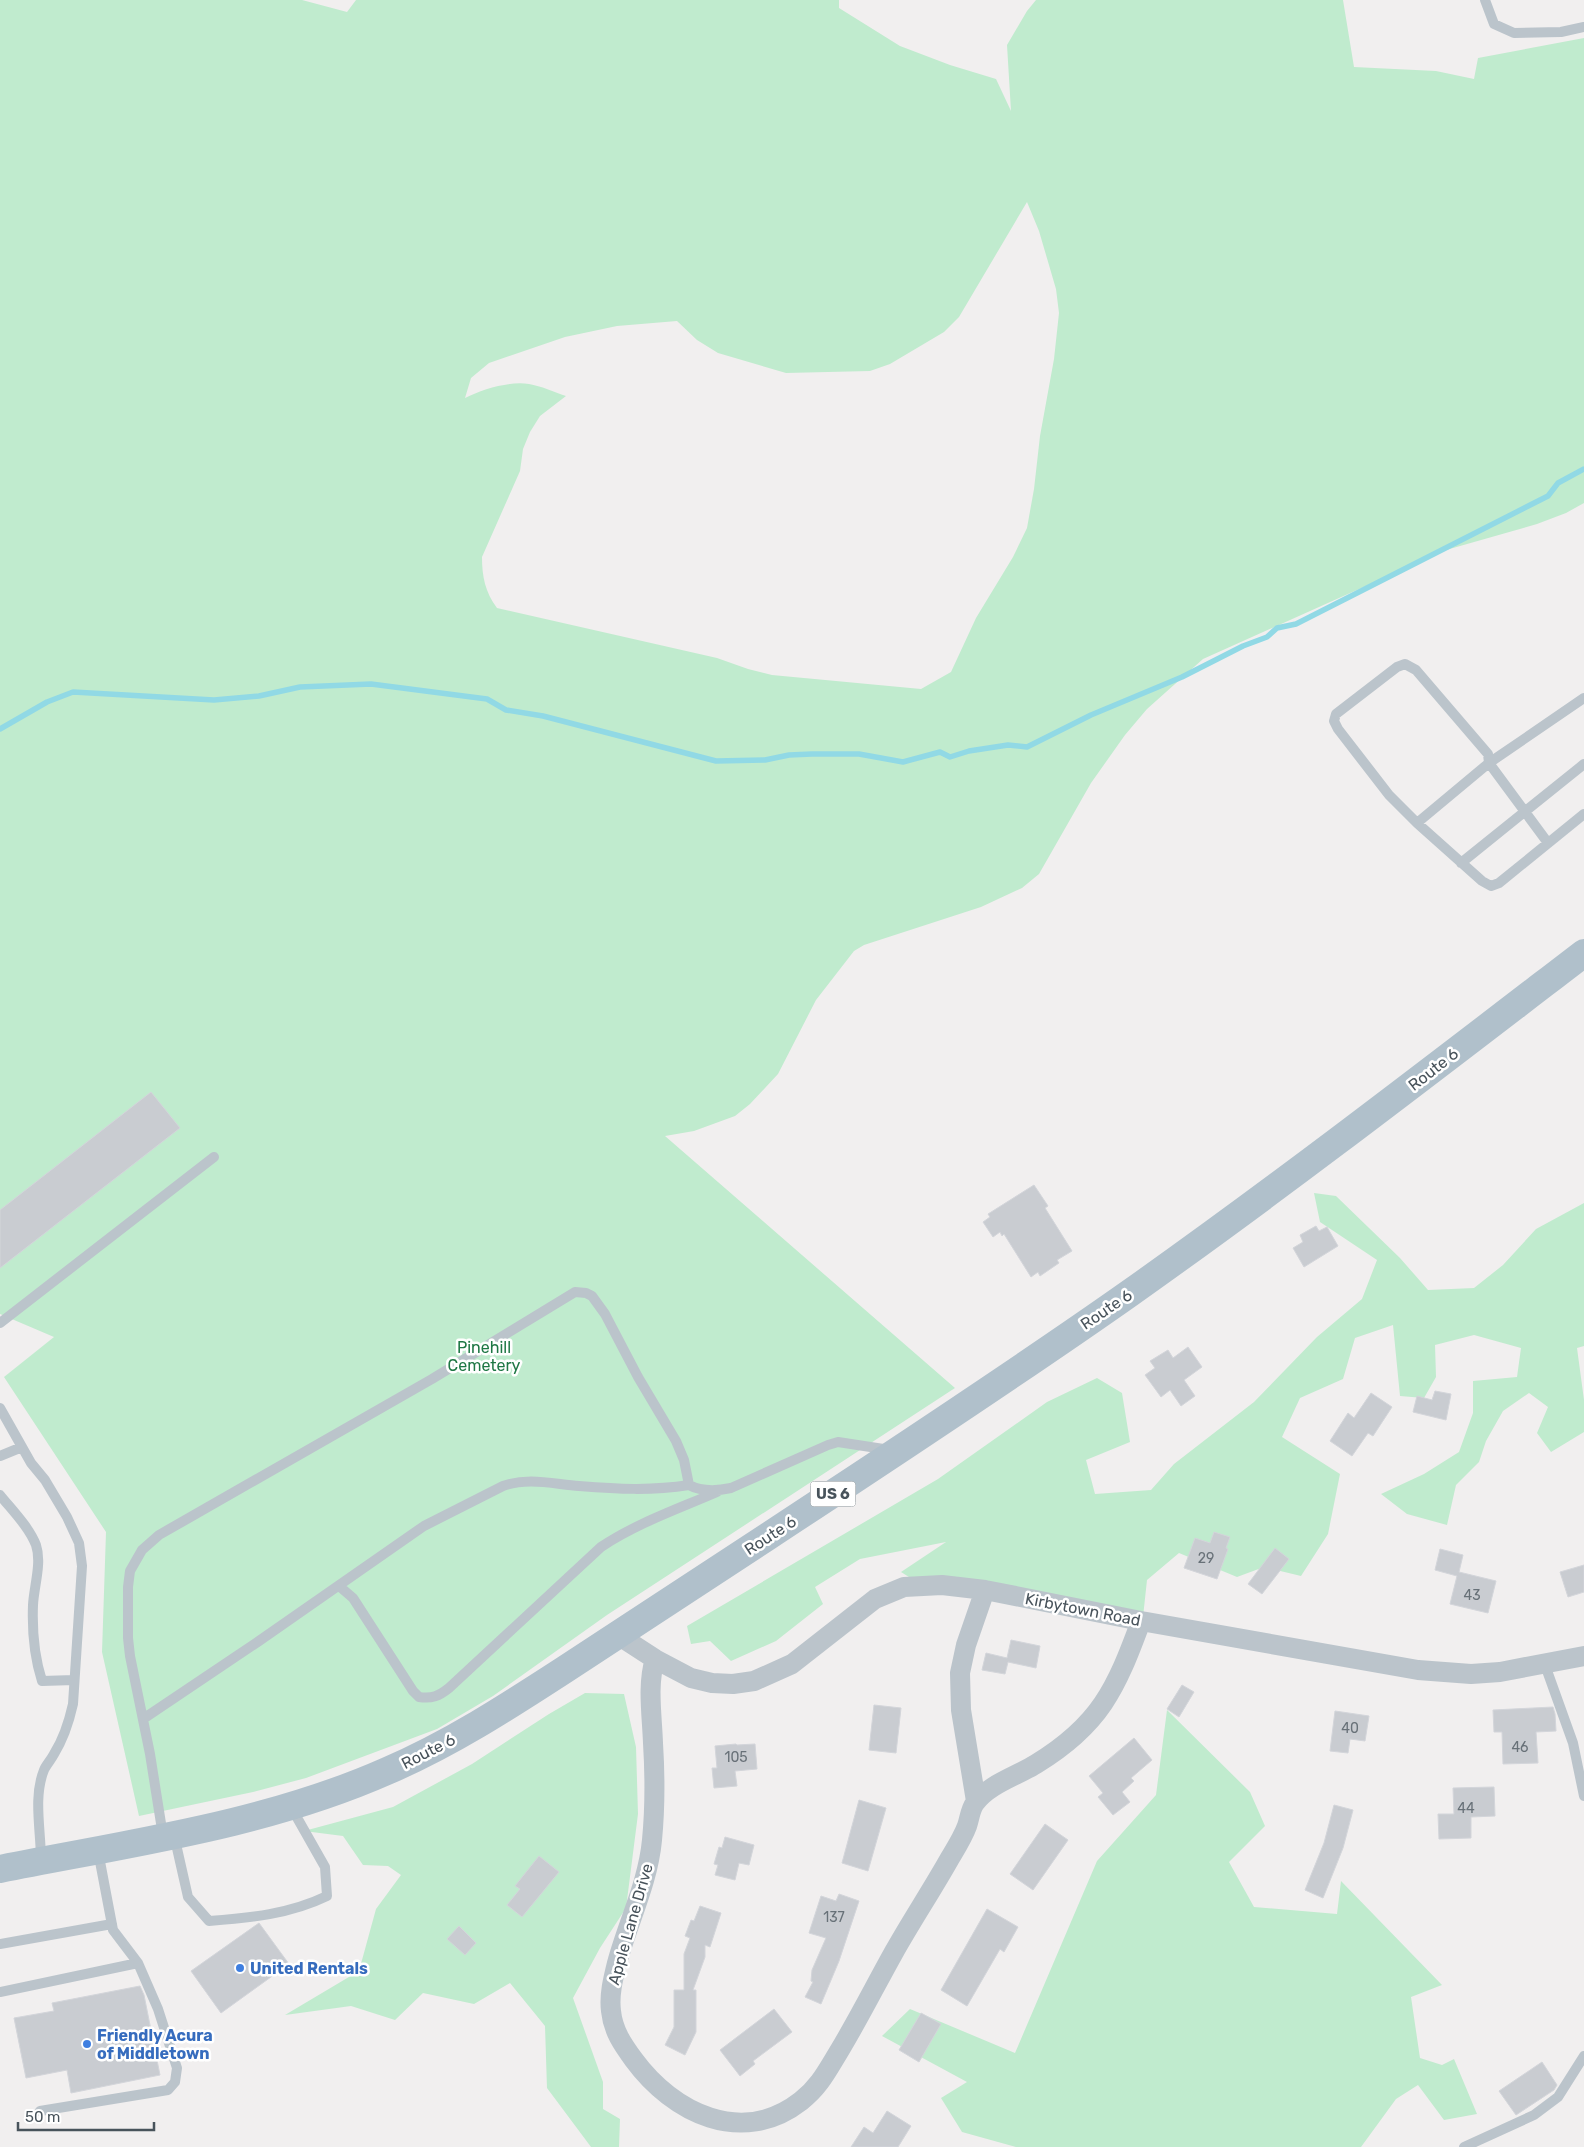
<svg xmlns="http://www.w3.org/2000/svg" width="1584" height="2147" font-family="Rubik,sans-serif">
<rect width="100%" height="100%" fill="#f1efef"/>
<!-- green -->
<path fill="#c0ebce" fill-rule="evenodd" d="M0 0H302L347 12 356 0H839V8L900 46 950 65 996 79 1011 111 1007 45 1027 11 1036 0H1343L1354 67 1436 71 1474 79 1478 58 1584 38V503L1566 513 1537 524 1446 550 1203 659 1147 709 1125 735 1091 783 1039 874 1022 888 981 907 864 945 854 951 816 1000 778 1074 750 1104 735 1116 694 1131 665 1136 955 1388 607 1615 493 1696 437 1729 306 1778 253 1792 139 1816 102 1652 106 1532 4 1377 54 1337 0 1314ZM1027 202 1039 231 1056 289 1059 313 1054 359 1040 436 1034 489 1027 528 1013 557 976 618 951 672 921 689 772 675 748 669 717 658 497 608C485 592 482 576 482 557L520 471 523 449 530 432 540 416 566 396C554 392 541 386 529 384 509 381 483 389 465 398L471 378 489 363 565 337 617 326 677 321 697 340 718 353 786 373 870 371 890 364 944 332 959 317Z
M1314 1193 1336 1196 1400 1258 1428 1290 1474 1288 1503 1265 1536 1229 1584 1203V1346L1577 1348 1584 1400V1432L1551 1452 1537 1433 1548 1407 1529 1393 1503 1411 1486 1441 1479 1462 1456 1485 1447 1525 1407 1514 1381 1494 1424 1474 1459 1452 1473 1413V1381L1517 1377 1521 1348 1474 1335 1435 1345 1436 1377 1424 1398 1400 1396 1393 1325 1355 1338 1343 1379 1300 1398 1282 1437 1340 1474 1328 1534 1301 1576 1264 1567 1237 1577 1179 1553 1147 1580 1143 1617 933 1592 901 1572 946 1542 860 1559 815 1587 823 1604 776 1641 731 1661 710 1641 691 1644 687 1626 938 1479 1047 1402 1097 1378 1122 1393 1130 1442 1086 1460 1095 1494 1151 1490 1174 1464 1254 1402 1317 1337 1362 1299 1377 1260 1320 1222Z
M585 1693 624 1694 636 1747 638 1814 626 1908 600 1948 573 1998 603 2082V2109L620 2119 619 2147H591L547 2088 545 2026 510 1983 474 2004 423 1993 395 2020 351 2006 285 2015 359 1971 376 1909 401 1875 388 1866 363 1865 343 1836 304 1831 393 1807 472 1764 549 1714Z
M1167 1710 1250 1792 1265 1826 1229 1862 1254 1907 1337 1914 1341 1881 1442 1985 1411 1997 1420 2058 1442 2065 1454 2059 1477 2114 1444 2120 1418 2085 1396 2099 1361 2147H1016L962 2132 941 2098 967 2082 882 2036 910 2009 1015 2053 1097 1861 1156 1795Z"/>
<g fill="none" stroke-linecap="round" stroke-linejoin="round">
<!-- stream -->
<path stroke="#91d9e5" stroke-width="5.5" d="M0 729 47 702 73 692 214 700 259 696 300 687 371 684 487 699 506 710 543 716 716 761 765 760 789 755 812 754H859L903 762 940 752 950 757 969 751 1008 745 1027 747 1091 715 1182 677 1243 646 1267 637 1277 628 1296 624 1548 496 1558 483 1584 469"/>
</g>
<!-- building -->
<path fill="#c9ccd1" stroke="#d3d5da" d="M151 1092 180 1128 0 1268V1210Z
M1034 1185 1048 1206 1045 1208 1072 1251 1057 1260 1059 1263 1040 1276 1038 1272 1031 1277 1004 1234 1002 1236 1000 1232 993 1237 983 1222 990 1217 988 1214Z
M1316 1226 1319 1231 1327 1227 1338 1246 1304 1267 1293 1248 1303 1242 1300 1235Z
M1188 1347 1202 1367 1184 1380 1195 1396 1181 1406 1170 1390 1161 1397 1145 1375 1155 1368 1150 1361 1168 1350 1173 1358Z
M1435 1391 1451 1394 1446 1420 1413 1412 1417 1396 1432 1400Z
M1371 1393 1392 1407 1373 1436 1368 1433 1352 1456 1330 1441 1348 1413 1354 1418Z
M1214 1532 1230 1537 1226 1548 1228 1549 1217 1579 1184 1568 1195 1538 1210 1543Z
M1275 1548 1289 1559 1262 1594 1248 1584Z
M1440 1549 1463 1555 1459 1572 1496 1581 1488 1613 1450 1604 1457 1576 1435 1570Z
M1584 1565V1592L1568 1597 1560 1572Z
M1011 1640 1040 1646 1036 1668 1008 1662 1005 1674 982 1670 986 1653 1007 1658Z
M1182 1685 1194 1692 1179 1717 1167 1709Z
M874 1705 901 1708 896 1753 869 1750Z
M1553 1707 1555 1714 1556 1731 1536 1732 1538 1763 1503 1764 1502 1732H1494L1493 1710Z
M1335 1711 1369 1716 1365 1741 1350 1739 1348 1753 1330 1751Z
M1134 1738 1152 1760 1131 1778 1134 1781 1122 1792 1130 1802 1113 1815 1098 1797 1103 1793 1089 1776Z
M736 1744 737 1745 755 1744 757 1769 735 1771 737 1786 714 1788 712 1768H717L715 1746Z
M1494 1787 1495 1816 1471 1817V1838L1439 1839 1438 1814H1454L1453 1788Z
M859 1800 886 1808 868 1871 842 1863Z
M1334 1805 1353 1810 1343 1848 1323 1898 1305 1890 1324 1843Z
M1045 1824 1068 1840 1033 1890 1010 1874Z
M725 1837 754 1845 749 1865 739 1863 735 1880 715 1875 718 1865 714 1864 719 1847 722 1848Z
M539 1856 559 1872 522 1917 507 1905 520 1889 515 1886Z
M839 1894 859 1901 839 1961 821 2004 805 1997 813 1982 811 1981 812 1970 826 1938 809 1933 821 1896 836 1901Z
M700 1906 721 1913 710 1947 705 1945V1957L693 1990H696V2032L685 2055 665 2045 674 2027V1990H684V1954L690 1938 685 1936 691 1920 694 1921Z
M987 1909 1018 1927 1004 1952 1000 1949 967 2006 941 1990Z
M259 1923 289 1964 221 2013 191 1971Z
M459 1926 476 1943 465 1955 447 1939Z
M140 1986 144 1995 160 2075 71 2093 67 2070 26 2078 14 2018 54 2011 52 2003Z
M774 2009 792 2032 753 2061 755 2064 740 2076 720 2050Z
M921 2013 941 2024 919 2062 899 2050Z
M1542 2062 1557 2085 1554 2090 1516 2115 1499 2091Z
M887 2111 911 2126 898 2147H851L864 2127 873 2133Z"/>
<g fill="none" stroke-linecap="round" stroke-linejoin="round">
<!-- lane -->
<path stroke="#bbc4cb" stroke-width="10" d="M1485 0 1494 24 1514 33 1561 32 1584 27
M1417 823 1489 763 1488 754 1416 670 1405 664 1397 667 1336 714 1334 721 1338 729 1389 795 1417 823 1482 881 1491 886 1499 883 1584 814
M1548 843 1489 763 1584 698
M1461 863 1584 764
M0 1323 214 1157
M0 1408 31 1463 45 1480 67 1517 79 1543 82 1566 73 1704C69 1722 64 1738 54 1754 51 1760 46 1765 44 1770 33 1797 41 1831 41 1860
M0 1456 22 1447
M0 1495C12 1510 29 1527 36 1545 42 1563 34 1586 33 1605 32 1631 34 1656 42 1681L74 1680
M339 1586 353 1598 413 1691 419 1697C432 1699 439 1696 449 1688L601 1547C637 1523 678 1509 717 1492
M1545 1665 1573 1743 1584 1796
M143 1719 259 1641 424 1526 503 1486C528 1477 553 1484 579 1486 617 1489 651 1491 689 1485
M174 1835 188 1897 209 1921C250 1918 290 1914 327 1896L325 1867 291 1807
M163 1836 150 1754 130 1656 128 1638V1587L130 1571 142 1550 159 1535 432 1379 575 1292 586 1293 592 1296 605 1314 638 1377 676 1441 684 1460 689 1485C702 1492 717 1491 731 1488L828 1445 838 1442 890 1450
M0 1944 112 1924
M0 1992 138 1963
M40 2111 168 2090 175 2082 177 2068 158 2009 138 1963 113 1930 98 1851
M1464 2147 1534 2115 1558 2097 1584 2056"/>
<!-- street -->
<path stroke="#bbc4cb" stroke-width="20" d="M618 1635 655 1659 691 1678 712 1683 733 1684 754 1681 792 1664 875 1599 904 1587 942 1585 985 1590 1141 1621 1418 1670 1471 1674 1500 1672 1584 1656
M655 1659C647 1685 652 1715 653 1743 655 1775 655 1809 652 1840 648 1883 628 1922 617 1963 613 1979 609 1995 611 2011 613 2031 623 2045 634 2060 673 2113 742 2147 801 2101 819 2087 827 2071 838 2053 858 2020 875 1986 894 1952 912 1920 932 1890 950 1858 956 1848 963 1837 967 1826 970 1817 970 1810 975 1803 989 1784 1017 1776 1036 1764 1100 1725 1116 1689 1141 1621
M976 1801 961 1710 960 1673 966 1645 985 1590"/>
<!-- primary -->
<path stroke="#b0c0cb" stroke-width="28" d="M0 1869C130 1843 265 1825 387 1771 450 1744 507 1707 564 1670 632 1626 699 1581 767 1537 888 1457 1011 1377 1130 1293 1284 1184 1434 1068 1584 953"/>
</g>
<!-- markers -->
<g fill="#3f7fe0" stroke="#fff" stroke-width="2">
<circle cx="240" cy="1968" r="5"/>
<circle cx="87" cy="2044" r="5"/>
</g>
<g text-anchor="middle" stroke-width="5" stroke-linejoin="round" paint-order="stroke">
<!-- number labels -->
<g font-size="14" fill="#687178">
<text x="1206" y="1563">29</text>
<text x="1472" y="1600">43</text>
<text x="1350" y="1733">40</text>
<text x="1520" y="1752">46</text>
<text x="736" y="1762">105</text>
<text x="1466" y="1813">44</text>
<text x="834" y="1922">137</text>
</g>
<!-- shield labels -->
<rect fill="#fff" stroke="#7f878c" stroke-width="1" x="810.5" y="1481.5" width="45" height="25" rx="4"/>
<g font-size="15" font-weight="bold" fill="#48535b">
<text x="833" y="1499">US 6</text>
</g>
<!-- street labels -->
<g font-size="16" fill="#48535b" stroke="#fff">
<text transform="translate(1433 1069) rotate(-38)" y="6">Route 6</text>
<text transform="translate(1106 1309) rotate(-34)" y="6">Route 6</text>
<text transform="translate(770 1535) rotate(-33)" y="6">Route 6</text>
<text transform="translate(1083 1609) rotate(11)" y="6">Kirbytown Road</text>
<text transform="translate(428 1751) rotate(-27)" y="6">Route 6</text>
<text transform="translate(630 1924) rotate(-74)" y="6">Apple Lane Drive</text>
</g>
<!-- park labels -->
<g font-size="16" fill="#1e7744" stroke="#fff">
<text x="484" y="1353">Pinehill<tspan x="484" dy="18">Cemetery</tspan></text>
</g>
<!-- shop labels -->
<g font-size="16" font-weight="bold" fill="#366cbe" stroke="#fff" text-anchor="start">
<text x="250" y="1974">United Rentals</text>
<text x="97" y="2041">Friendly Acura<tspan x="97" dy="18">of Middletown</tspan></text>
</g>
</g>
<!-- scale -->
<path d="M18 2122v8h136v-8" fill="none" stroke="#48535b" stroke-width="2.5"/>
<text x="25" y="2122" font-size="15" fill="#48535b" stroke="#ffffff" stroke-width="4" paint-order="stroke">50 m</text>
</svg>
